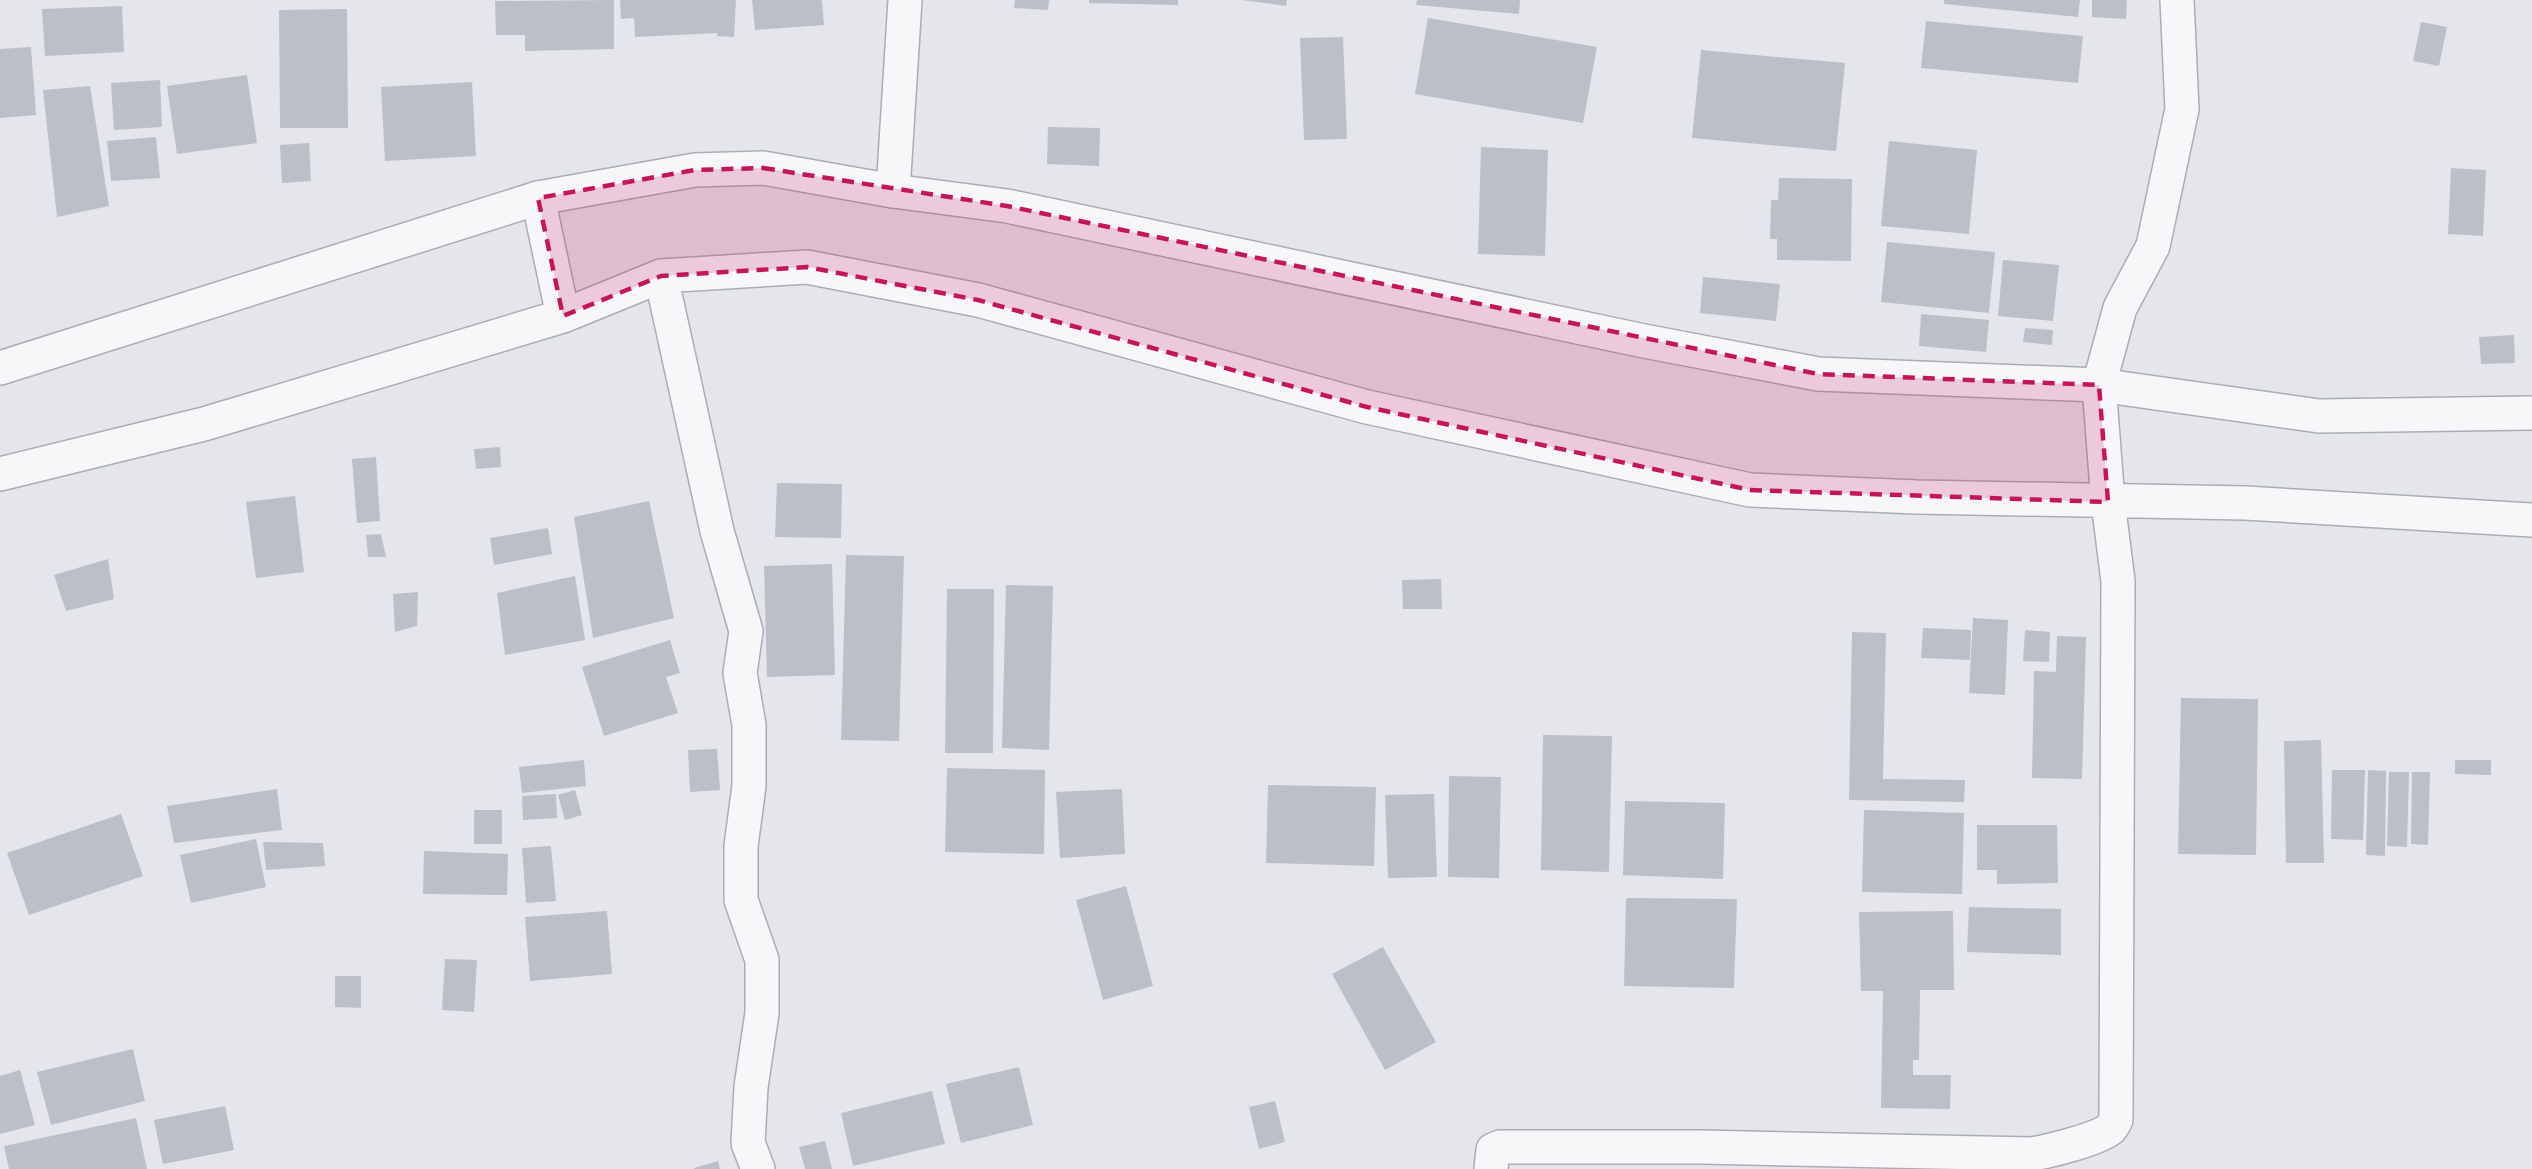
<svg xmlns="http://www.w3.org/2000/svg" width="2532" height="1169" font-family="'Golos Text',sans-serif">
<rect width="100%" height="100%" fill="#e4e6eb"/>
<!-- building -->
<path fill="#bbbfc8" d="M614 0V49L525 51V35H496L495 1Z
M620 0H736L734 37 717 36V33L635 37 634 18 621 19Z
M752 0H822L824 25 755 30Z
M1015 0H1049L1048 10 1014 8Z
M1089 0H1178V5L1089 3Z
M1242 0H1287L1286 6Z
M1417 0H1520L1519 14 1416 5Z
M1944 0H2080L2078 17 1944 4Z
M2092 0H2127L2126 19 2092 17Z
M122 6 124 52 45 56 42 9Z
M347 9 348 128H280L279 10Z
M1428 18 1597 47 1583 123 1415 94Z
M1926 21 2083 36 2078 83 1921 68Z
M2421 22 2447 27 2439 66 2413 61Z
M1343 37 1347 139 1304 140 1300 38Z
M31 47 36 115 0 118V49Z
M1701 50 1845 63 1836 151 1692 138Z
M247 75 257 143 177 154 167 86Z
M160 80 162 127 114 130 111 83Z
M472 82 476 156 385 161 381 87Z
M90 86 109 206 57 217 43 90Z
M1048 127 1100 128 1099 166 1047 164Z
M156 137 160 178 111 181 107 141Z
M1889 141 1977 150 1969 234 1881 226Z
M309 143 311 181 282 183 280 145Z
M1481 147 1548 150 1545 256 1478 254Z
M2451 168 2486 170 2483 236 2448 234Z
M1779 178 1852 179 1851 261 1777 260V239H1770L1771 200H1778Z
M1887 242 1995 252 1989 313 1881 302Z
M2003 260 2059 265 2053 321 1998 316Z
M1703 277 1780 284 1776 321 1700 313Z
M1921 314 1989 320 1986 352 1919 346Z
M2025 328 2053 330 2052 345 2023 342Z
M2514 335 2515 363 2481 364 2479 337Z
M500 447 501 467 476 469 474 449Z
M376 457 380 521 357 523 352 459Z
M777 483 842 484 841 538 775 537Z
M295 496 304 572 256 578 246 502Z
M649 501 674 618 593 638 574 517Z
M548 528 552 554 494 565 490 538Z
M381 534 386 557H368L366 535Z
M846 555 904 556 899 741 841 740Z
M108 559 114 599 66 611 54 575Z
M832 564 835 675 767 677 764 566Z
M575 576 585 640 505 655 497 593Z
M1441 579 1442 609H1403L1402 580Z
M1006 585 1053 586 1049 750 1002 748Z
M947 589H994L993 753H945Z
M418 592 417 626 395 632 393 594Z
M1973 618 2008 620 2005 695 1969 693Z
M1923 628 1971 630 1970 660 1921 658Z
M2025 630 2050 632 2049 662 2023 661Z
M1852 632 1886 633 1883 779 1965 780 1964 802 1849 800Z
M2057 636 2086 637 2082 779 2032 778 2034 671 2056 672Z
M670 640 680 673 666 677 678 713 604 736 582 667Z
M2181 698 2258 699 2256 855 2178 854Z
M1543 735 1612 736 1609 872 1541 870Z
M2321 740 2324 863H2286L2284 741Z
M717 749 720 790 690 792 688 750Z
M584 760 586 786 522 793 519 767Z
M2455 760H2491V775L2455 774Z
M947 768 1045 770 1044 854 945 852Z
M2332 770H2365L2363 840 2331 839Z
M2368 770 2386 771 2385 856 2366 855Z
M2389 772H2409L2407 847 2387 846Z
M2412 772H2430L2428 845 2411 844Z
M1449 776 1501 777 1499 878 1448 877Z
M1268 785 1376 787 1374 866 1266 863Z
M277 789 282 830 174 843 167 806Z
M1122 789 1125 854 1060 858 1056 792Z
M575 790 582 815 565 820 558 795Z
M556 794 557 818 523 820 522 796Z
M1434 794 1437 877 1388 878 1385 795Z
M1625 801 1725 803 1723 879 1623 875Z
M474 810H502V844H474Z
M1864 810 1964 813 1962 894 1862 892Z
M121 814 143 876 29 915 7 853Z
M1977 825H2057L2058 883 1997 884V870H1977Z
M256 839 266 887 191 903 180 855Z
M263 842 323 843 325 866 266 870Z
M551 846 556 901 526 903 522 848Z
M424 851 508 854 507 895 423 894Z
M1126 886 1153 986 1103 1000 1076 900Z
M1626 898 1737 899 1734 988 1624 986Z
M1969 907 2061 909V955L1967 952Z
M607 911 612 974 530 981 525 917Z
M1953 911 1954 990H1920L1919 1060H1913V1075H1951L1950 1109 1881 1108 1883 991H1861L1859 912Z
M1383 947 1436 1042 1385 1070 1332 974Z
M445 959 477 960 474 1012 442 1010Z
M335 976H361V1008L335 1007Z
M133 1049 145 1101 51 1125 37 1072Z
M1019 1067 1033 1125 961 1143 946 1084Z
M20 1070 35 1125 0 1134V1076Z
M932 1091 945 1144 853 1166 841 1113Z
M1275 1101 1285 1142 1259 1149 1249 1107Z
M225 1106 234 1150 163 1164 154 1120Z
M136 1118 147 1169H9L4 1146Z
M825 1141 832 1169H805L799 1147Z
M718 1161 720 1169H694V1168Z"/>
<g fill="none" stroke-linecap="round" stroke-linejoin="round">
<!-- minor casing -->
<g stroke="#a9adb5" stroke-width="36">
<path id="minor" d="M893 191 905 0
M661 276 807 267 978 300 1367 407 1750 490 1917 497 2245 503 2532 520
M563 316 661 276 717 531 746 631 740 673 749 725V786L741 846V900L762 960V1013L751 1087 748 1143 758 1169
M0 474 204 424 563 316 538 198
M1491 1169 1493 1150 1500 1147H1701L2031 1154C2046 1152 2100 1139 2111 1128 2113 1126 2114 1123 2116 1120L2118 581 2108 502 2099 385 2120 308 2153 246 2182 109 2177 0"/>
</g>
<!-- tertiary casing -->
<g stroke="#a9adb5" stroke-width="36">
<path id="tertiary" d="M0 368 538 198 695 170 763 168 893 191 1007 206 1644 341 1818 374 2099 385 2319 416 2532 413"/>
</g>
<!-- minor -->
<use href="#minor" stroke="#f7f7f9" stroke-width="33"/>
<!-- tertiary -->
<use href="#tertiary" stroke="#f7f7f9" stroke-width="33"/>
</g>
<!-- marked area -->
<path fill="#c2185b" fill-opacity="0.2" stroke="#c2185b" stroke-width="4.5" stroke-dasharray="12 8" stroke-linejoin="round" d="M763 168 1007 206 1818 374 2099 385 2108 502 1750 490 1367 407 978 300 807 267 661 276 563 316 538 198 695 170Z"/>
</svg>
